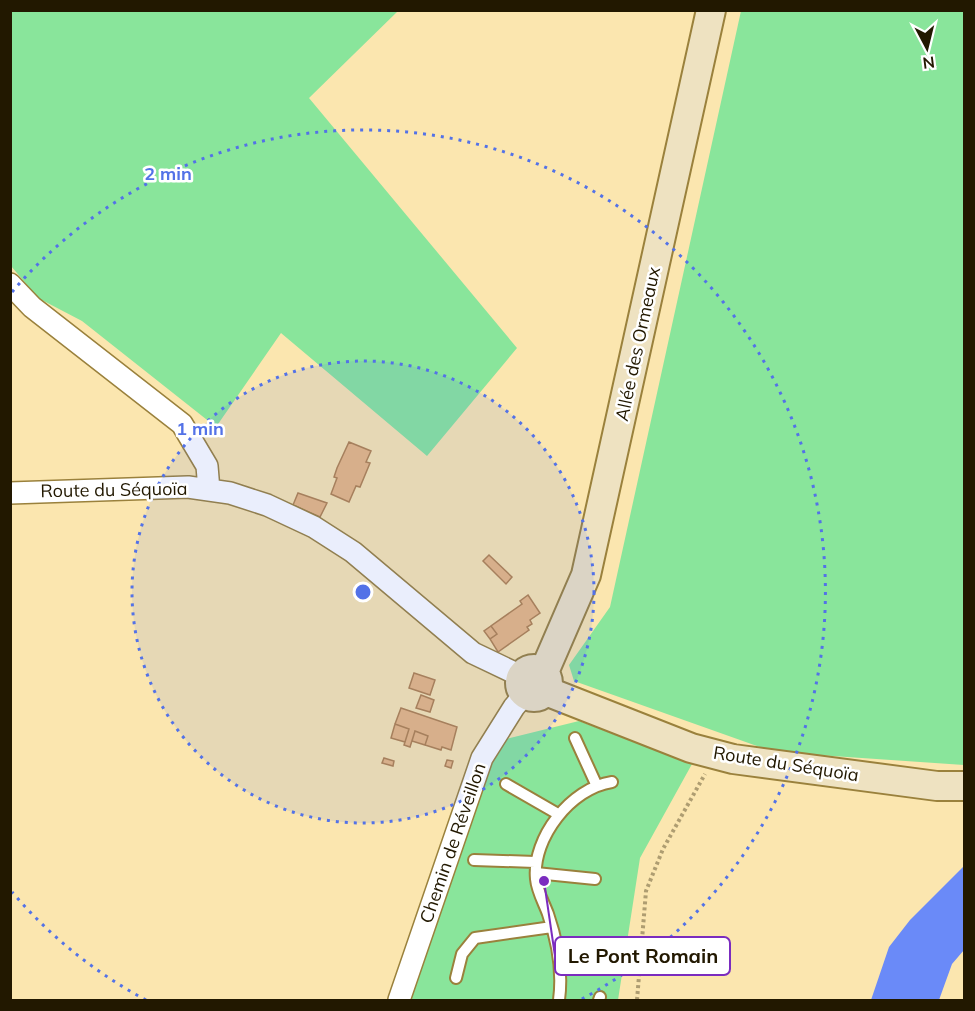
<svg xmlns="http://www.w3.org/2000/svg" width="975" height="1011" font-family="Mulish,sans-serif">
<rect width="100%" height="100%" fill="#fbe6af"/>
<!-- green -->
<path fill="#89e59b" d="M10 11H398L309 98 517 348 427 456 281 333 216 427 82 321 38 298 11 266Z
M741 11H964V765L774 752 574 681 569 665 610 607Z
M579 721 692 764 640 858 618 1000H410L498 741Z"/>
<!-- water -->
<path fill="#6a8af8" d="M964 866V950L952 964 939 1000H871L889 947 910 920Z"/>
<!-- building -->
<path fill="#eab87f" stroke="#b2824b" stroke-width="1.5" d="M349 442 371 451 366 462 370 463 360 487 356 486 349 502 331 494 337 478 334 477 337 468Z
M298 493 327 503 320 517 293 505Z
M489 555 512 577 506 584 483 561Z
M528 595 540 613 530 620 532 624 527 627 529 630 498 652 490 639 497 634 491 626 522 604 520 601Z
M491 626 497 634 490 639 484 631Z
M414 673 435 680 430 695 409 688Z
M421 695 434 700 430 712 416 708Z
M401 708 457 727 451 750 442 747 441 750 425 745 428 736 415 731 410 747 404 745 409 729 395 724Z
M395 724 409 729 405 742 391 738Z
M415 731 428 736 425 745 412 741Z
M384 758 394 761 393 766 382 763Z
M447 760 453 761 451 768 445 766Z"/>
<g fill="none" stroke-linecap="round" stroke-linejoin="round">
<!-- lane casing -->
<g stroke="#9a813c" stroke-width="14">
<path id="lane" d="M575 738 596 784
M506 784 558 814
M474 860 535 862
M536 873 595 879
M558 946 613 943
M456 978 462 954 475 938 552 927
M559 1000C563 970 558 943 548 914 544 903 537 891 536 879 532 838 571 788 612 782
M599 1000 600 997"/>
</g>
<!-- street casing -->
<g stroke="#9a813c" stroke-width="24">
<path id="street" d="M10 284 32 307 182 424 207 466 209 490
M10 493 188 487 230 493 267 505 314 527 353 552 473 653 521 676
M399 1000 482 758 514 707 525 694"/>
</g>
<!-- secondary casing -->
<g stroke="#9a813c" stroke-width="32">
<path id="secondary" d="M520 683a14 14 0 1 1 28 0a14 14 0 1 1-28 0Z
M544 672 586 575 711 10
M546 691 691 748 733 759 937 786H964"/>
</g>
<!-- path -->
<path stroke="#ae9d71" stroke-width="4" stroke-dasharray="3 3" stroke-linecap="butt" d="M637 1000 646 891 663 849 705 774"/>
<!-- lane -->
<use href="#lane" stroke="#fff" stroke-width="10"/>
<!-- street -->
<use href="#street" stroke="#fff" stroke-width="21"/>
<!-- secondary -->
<use href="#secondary" stroke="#eee2c1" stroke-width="28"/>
</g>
<!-- distance rings -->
<circle cx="363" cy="592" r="231" fill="#5372e7" fill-opacity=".12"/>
<g fill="none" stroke="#5372e7" stroke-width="3" stroke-dasharray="3 6">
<circle cx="363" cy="592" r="231"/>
<path d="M146 1000A462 462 0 0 1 12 892M12 292A462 462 0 1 1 580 1000"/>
</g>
<g text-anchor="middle" stroke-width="5" stroke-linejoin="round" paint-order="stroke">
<!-- street labels -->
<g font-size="18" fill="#221800" stroke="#fff">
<text transform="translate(638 344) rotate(-78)" y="6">Allée des Ormeaux</text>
<text transform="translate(114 490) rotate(-1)" y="6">Route du Séquoïa</text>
<text transform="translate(786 764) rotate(9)" y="6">Route du Séquoïa</text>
<text transform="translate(453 843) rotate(-71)" y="6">Chemin de Réveillon</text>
</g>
</g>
<circle cx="363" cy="592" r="9" fill="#5372e7" stroke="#fff" stroke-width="3"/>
<g font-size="18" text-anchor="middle" font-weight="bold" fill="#5372e7" stroke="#fff" stroke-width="5" stroke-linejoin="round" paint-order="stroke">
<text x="168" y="180">2 min</text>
<text x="200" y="435">1 min</text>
</g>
<!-- callouts -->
<path fill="none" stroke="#7b2cbf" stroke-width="2" d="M544 881L555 956"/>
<circle fill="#7b2cbf" stroke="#fff" stroke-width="2" cx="544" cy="881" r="6"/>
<rect fill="#fff" stroke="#7b2cbf" stroke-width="2" x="555" y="937" width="175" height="38" rx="6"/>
<g font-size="20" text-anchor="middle" font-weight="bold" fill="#221800">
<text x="643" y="963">Le Pont Romain</text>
</g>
<!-- border -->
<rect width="975" height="1011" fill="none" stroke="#221800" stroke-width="24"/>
<!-- north arrow -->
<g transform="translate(927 48) rotate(173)" stroke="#ffffff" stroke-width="4.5" paint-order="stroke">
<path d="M0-4.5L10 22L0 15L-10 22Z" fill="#221800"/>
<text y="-9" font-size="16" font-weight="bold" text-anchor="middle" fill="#221800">N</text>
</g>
</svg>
